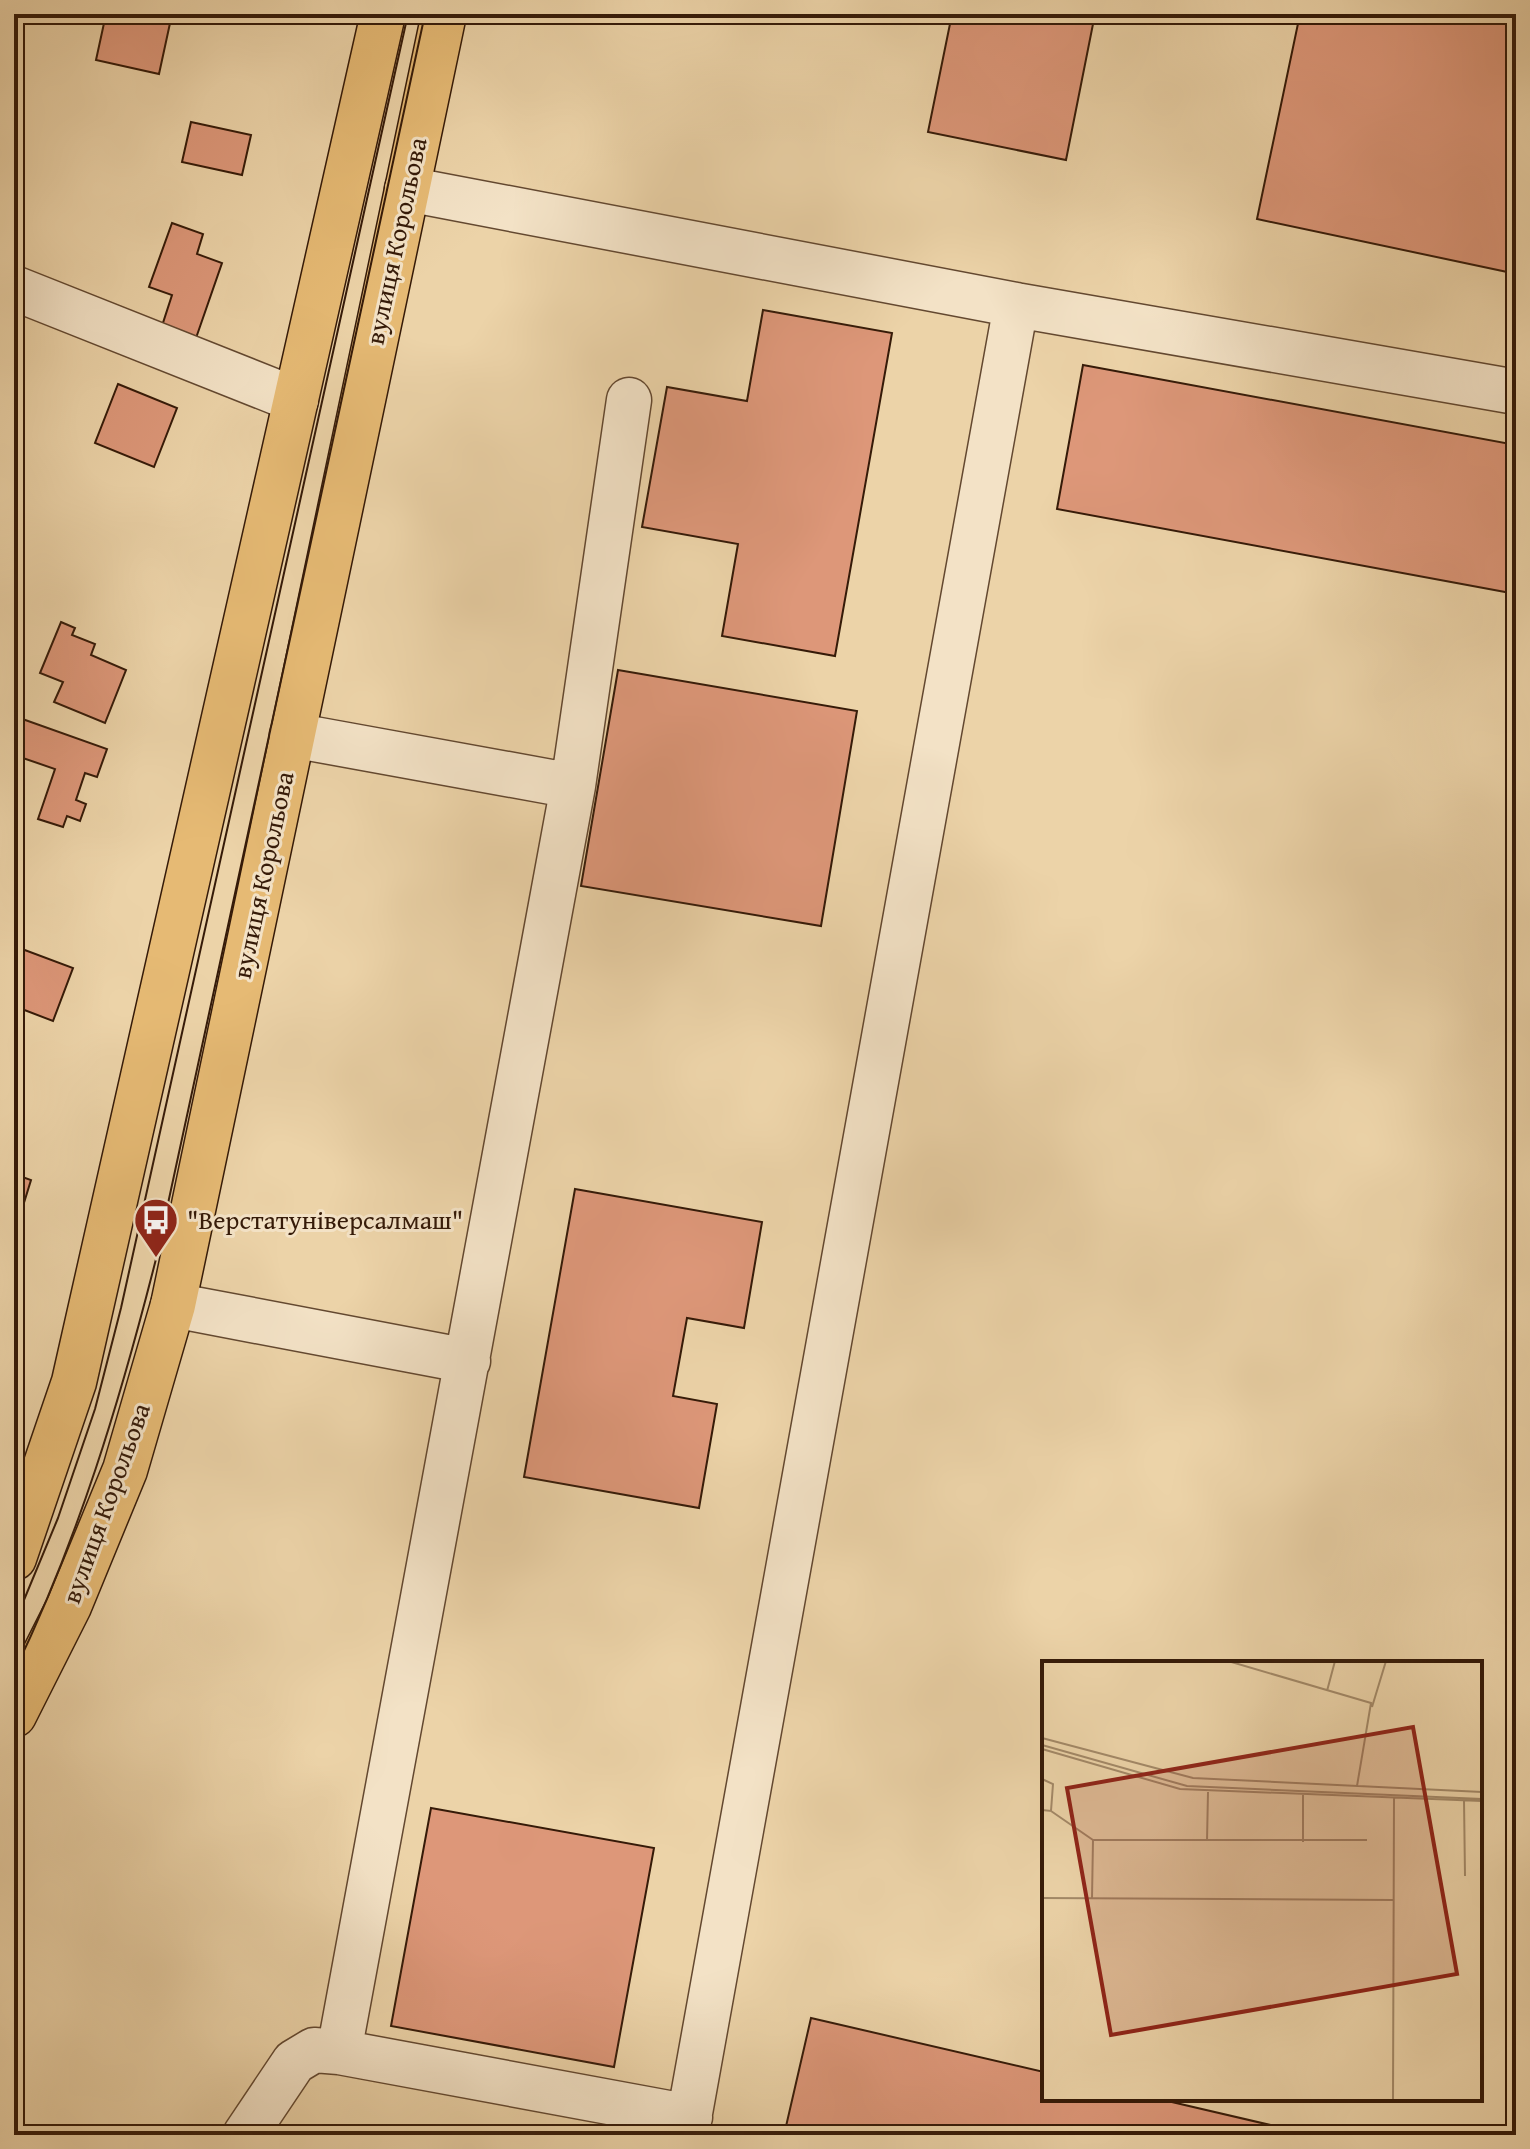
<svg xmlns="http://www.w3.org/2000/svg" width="1530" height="2149" font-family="'Gentium Book Plus',serif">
<rect width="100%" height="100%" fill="#ecd3a8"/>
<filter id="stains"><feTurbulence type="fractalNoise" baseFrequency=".0025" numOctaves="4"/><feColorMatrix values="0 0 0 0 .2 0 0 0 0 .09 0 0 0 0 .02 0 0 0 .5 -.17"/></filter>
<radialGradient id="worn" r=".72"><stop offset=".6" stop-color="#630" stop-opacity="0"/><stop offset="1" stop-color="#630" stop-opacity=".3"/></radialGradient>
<!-- building -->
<path fill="#dd9779" stroke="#351a08" stroke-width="2" d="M106 14H172L159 74 96 60Z
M952 14H1095L1066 160 928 132Z
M1300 14H1516V252L1512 273 1257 219Z
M191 122 251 135 242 175 182 162Z
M172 223 203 234 197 254 222 263 196 338 162 326 172 295 149 287Z
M763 310 892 333 835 656 722 636 738 544 642 527 667 387 747 401Z
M1083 365 1516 445V594L1057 509Z
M118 384 177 408 154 467 95 443Z
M61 622 75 628 72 635 95 644 91 655 126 670 105 723 54 702 63 682 40 673Z
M618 670 857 711 821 926 581 886Z
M14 716 107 749 97 777 85 773 76 800 86 804 80 821 67 816 63 827 38 819 55 769 14 755Z
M14 946 73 968 53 1021 14 1006Z
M14 1174 31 1180 23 1206 14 1203Z
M575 1189 762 1222 744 1328 687 1318 673 1396 717 1404 699 1508 524 1477Z
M431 1808 654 1848 614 2067 391 2026Z
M811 2018 1044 2072V2099H1159L1296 2131V2135H784Z"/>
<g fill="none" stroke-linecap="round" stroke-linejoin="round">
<!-- minor casing -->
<g stroke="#634830" stroke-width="47">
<path id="minor" d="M407 189 1016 305 1516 392
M14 288 296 400
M629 400 573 786 339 2052 690 2117
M292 735 573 786
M173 1305 468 1361
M245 2135 294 2062 314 2050 339 2052
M686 2135 1016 305"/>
</g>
<!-- major casing -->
<g stroke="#351a08" stroke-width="47">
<path id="major" d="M14 1558 74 1382 383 14
M14 1715 69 1606 125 1470 173 1305 444 14"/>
</g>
<!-- minor -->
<use href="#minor" stroke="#f3e2c6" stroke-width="44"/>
<!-- major -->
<use href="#major" stroke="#e6ba74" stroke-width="44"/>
<!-- tram -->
<path stroke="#351a08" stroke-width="2" d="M14 1624 58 1518 95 1409 121 1308 408 14
M14 1672C78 1540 120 1401 156 1259L425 14"/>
</g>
<!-- icons -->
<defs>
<g id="bus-pin" transform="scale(2.3)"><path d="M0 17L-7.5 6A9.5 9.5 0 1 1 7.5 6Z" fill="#8f2418" stroke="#f3e2c6"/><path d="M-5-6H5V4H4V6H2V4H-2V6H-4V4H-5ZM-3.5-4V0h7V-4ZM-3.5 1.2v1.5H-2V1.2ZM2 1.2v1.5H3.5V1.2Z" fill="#fff"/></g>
</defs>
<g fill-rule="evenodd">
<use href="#bus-pin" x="156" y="1220"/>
</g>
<g text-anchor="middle" stroke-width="6" stroke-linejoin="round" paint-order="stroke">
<!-- street labels -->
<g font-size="26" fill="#351a08" stroke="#f3e2c6">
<text transform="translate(396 241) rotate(-78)" y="9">вулиця Корольова</text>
<text transform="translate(263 875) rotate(-78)" y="9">вулиця Корольова</text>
<text transform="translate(106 1503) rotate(-70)" y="9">вулиця Корольова</text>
</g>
<!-- poi labels -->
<g font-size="26" fill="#351a08" stroke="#f3e2c6" text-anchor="start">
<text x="187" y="1229">"Верстатуніверсалмаш"</text>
</g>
</g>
<!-- overview -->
<g transform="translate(1042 1661)">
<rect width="440" height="440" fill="#ecd3a8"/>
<path fill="none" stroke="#a38968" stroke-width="2" d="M186 0 329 42 315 125M285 30 293 0M330 46 344 0M0 77 151 117 440 131M0 84 145 125 440 138M0 88 138 128 440 140M0 118 11 123 9 150 0 149M422 139 423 215M9 150 51 179M165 180 166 131M261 181V134M0 237 351 239M50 237 51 179H325M351 440 352 137"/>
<path fill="#8f2418" fill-opacity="0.15" stroke="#8f2418" stroke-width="4" d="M371 66 415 313 69 374 25 127Z"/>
<rect width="440" height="440" fill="none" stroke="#351a08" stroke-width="4"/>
</g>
<!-- margin -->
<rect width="1530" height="2149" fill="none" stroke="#ecd3a8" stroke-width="48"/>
<rect x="16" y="16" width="1498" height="2117" fill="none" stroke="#351a08" stroke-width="4"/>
<rect x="24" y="24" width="1482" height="2101" fill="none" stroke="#351a08" stroke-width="2"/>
<rect width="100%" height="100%" filter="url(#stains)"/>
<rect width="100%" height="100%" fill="url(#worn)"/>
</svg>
